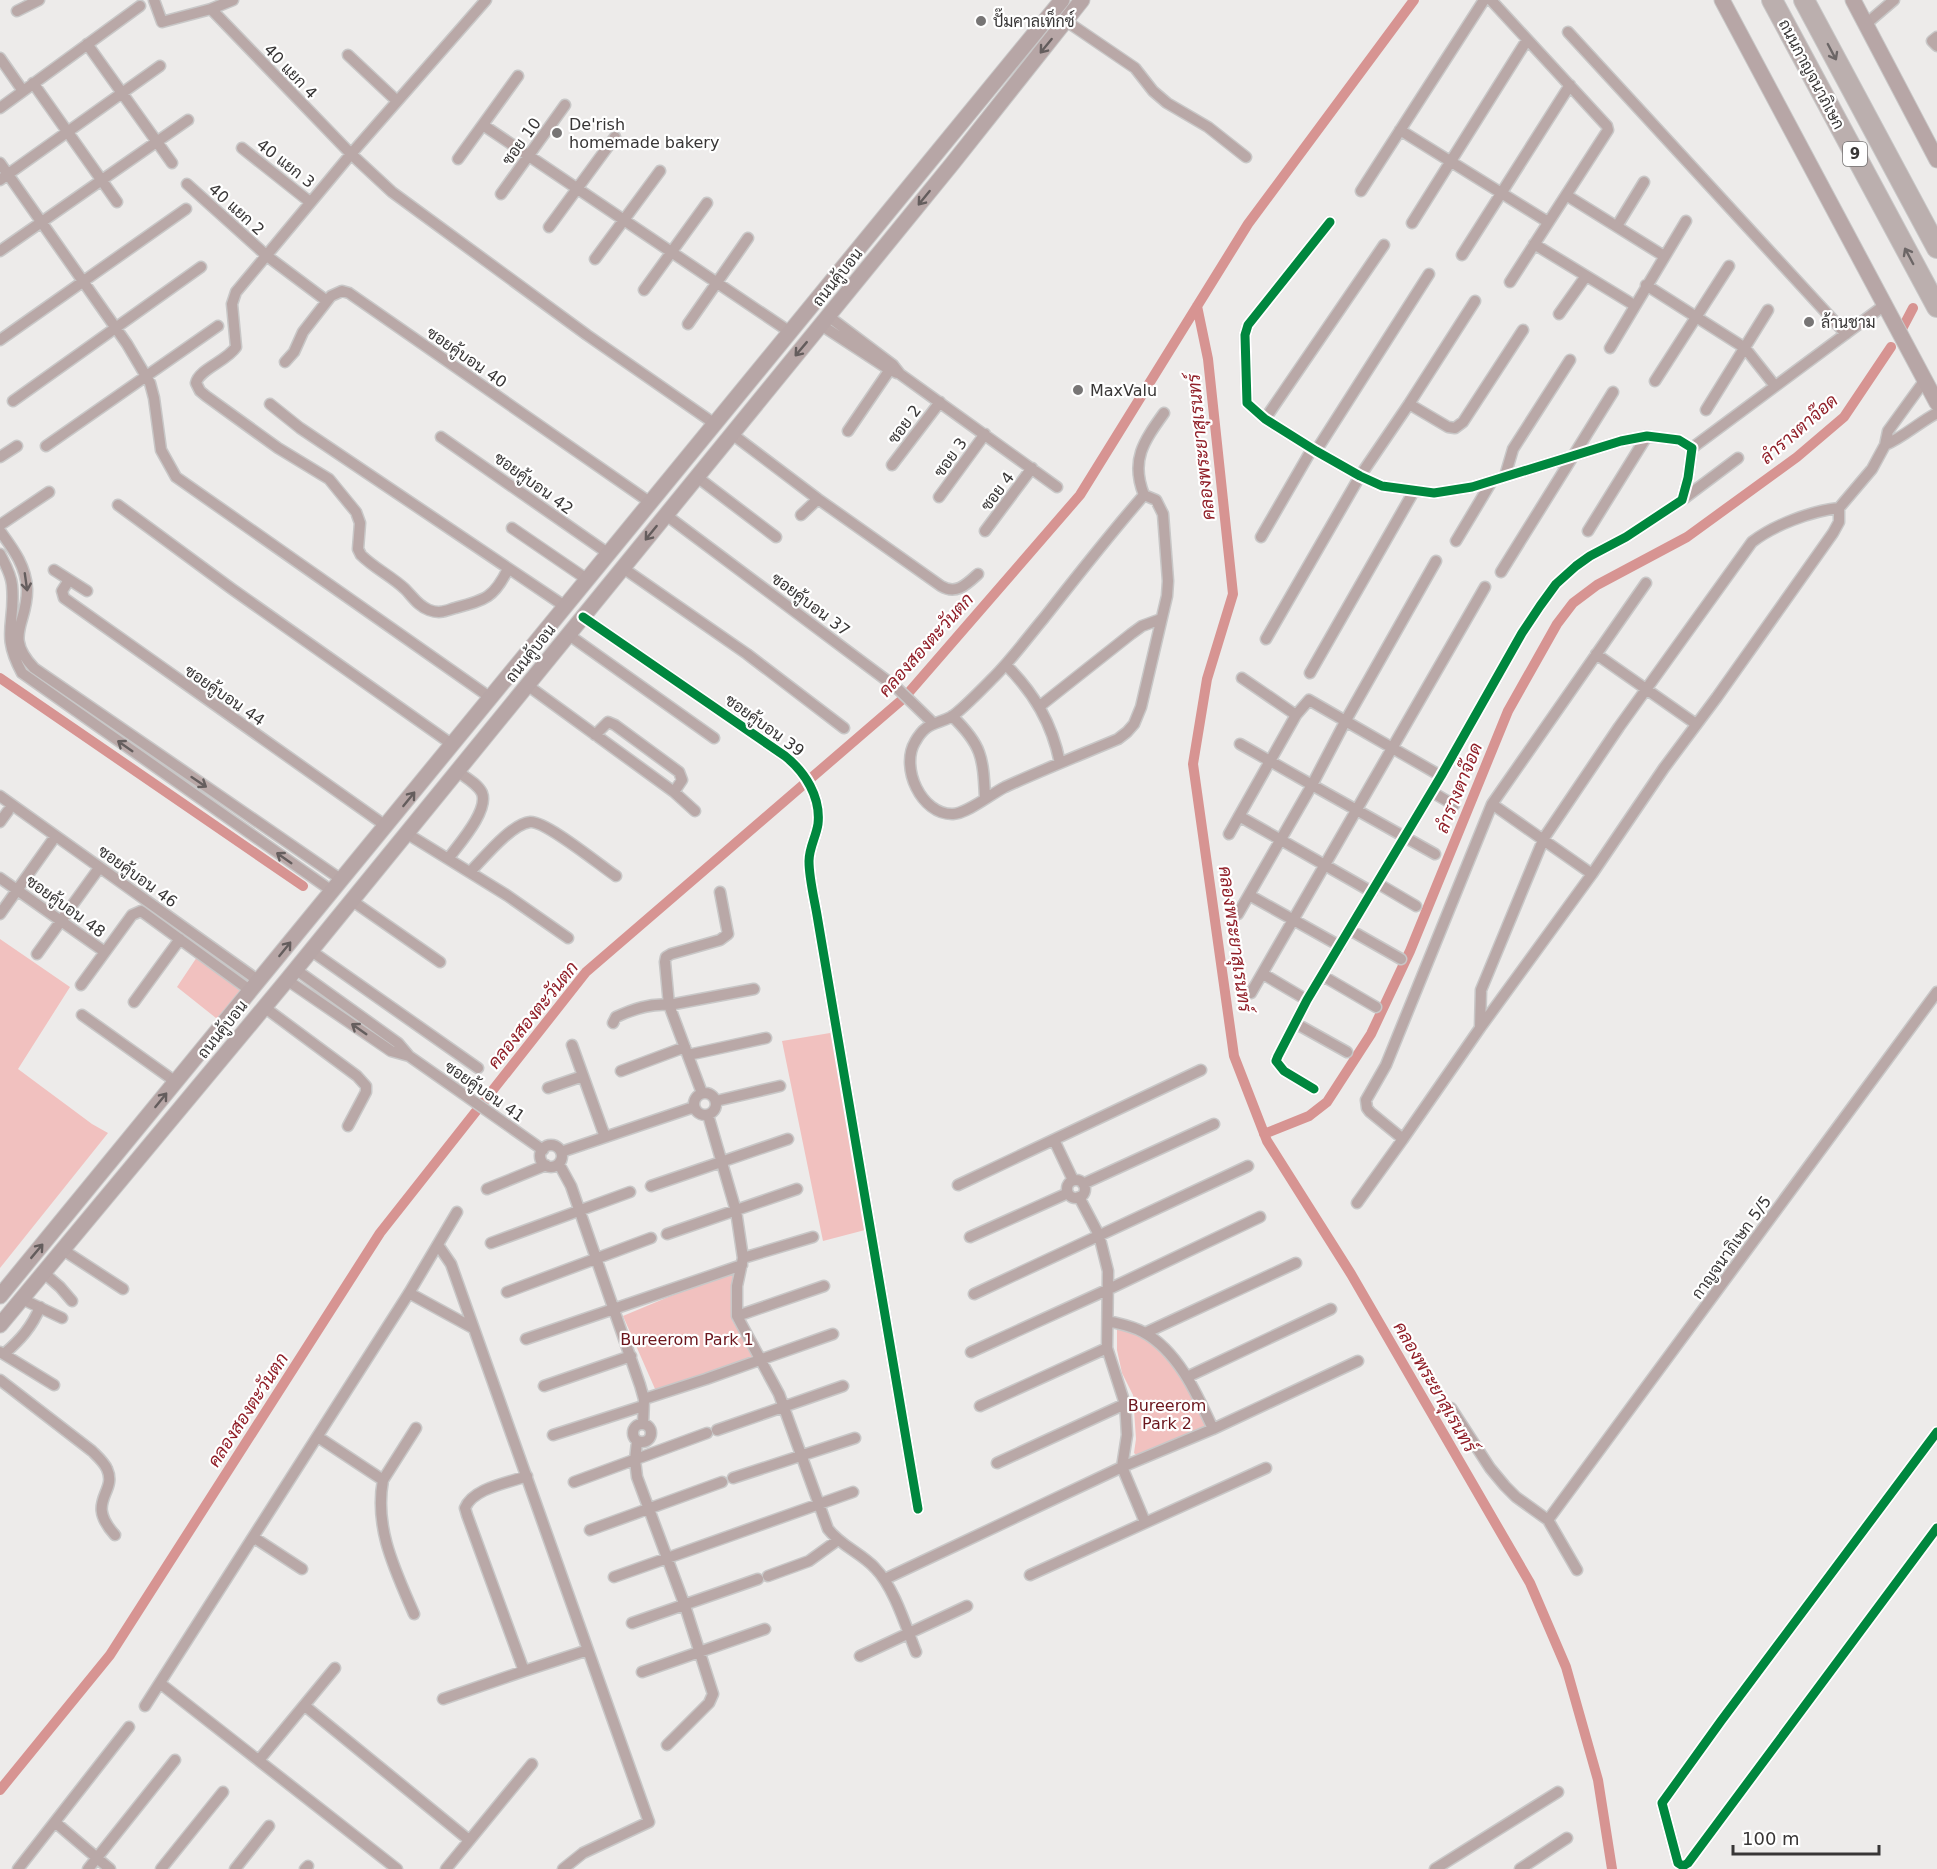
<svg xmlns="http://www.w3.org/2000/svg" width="1937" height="1869" font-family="'DejaVu Sans',Sarabun,sans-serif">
<rect width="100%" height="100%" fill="#edebea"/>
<!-- green -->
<path fill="#f1c1bf" d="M0 939 70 987 18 1069 92 1124 108 1133 0 1268Z
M197 957 244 994 221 1022 177 987Z
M836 1032 865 1230 823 1241 782 1041Z
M735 1269 732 1320 758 1363 659 1398 623 1316Z
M1117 1326 1142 1334 1185 1378 1208 1430 1140 1458 1134 1453 1136 1439 1133 1395 1122 1373 1117 1350Z"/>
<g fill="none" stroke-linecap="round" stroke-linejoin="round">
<!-- canal -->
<path stroke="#d79492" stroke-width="10" d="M1197 306 1208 359 1233 594 1207 679 1193 764 1234 1056 1267 1141 1351 1274 1530 1583 1566 1667 1598 1780 1612 1869
M1903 327 1913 308
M0 678 303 886
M1264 1134 1309 1116 1327 1102 1371 1034 1410 951 1508 711 1557 624 1573 603 1597 585 1687 537 1797 457 1844 417 1891 347
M0 1790 110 1655 380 1233 586 972 904 698 1080 495 1248 224 1414 0"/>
<!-- street casing -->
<g stroke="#c8c7c7" stroke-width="13">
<path id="street" d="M154 0 162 22 211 9 233 0
M486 0 351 154 236 292 232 304 236 347C227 361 199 369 196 383L200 391 206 396 278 448 329 479 356 512 360 523 358 549 361 555C374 568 391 576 405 589 413 597 418 606 429 610 440 614 445 611 455 608 485 600 494 598 508 569
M1491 0 1607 126 1608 130 1510 282
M211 9 351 154 392 192 587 335 715 424
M17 11 39 0
M1066 21 1135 68 1153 91 1167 103 1208 127 1246 157
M1866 24 1894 0
M1568 32 1846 334
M1937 37 1932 41 1937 46
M87 44 172 163
M348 55 397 101
M0 58 23 91
M33 83 117 202
M0 108 140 6
M483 125 790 332
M1400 130 1548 222
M242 148 310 202
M458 159 518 76
M0 163 127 344 150 383 154 398 161 450 176 477 491 698
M0 180 160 66
M187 184 267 256 327 301
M1361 191 1484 0
M501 194 565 105
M1566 195 1664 256
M1412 223 1527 40
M1617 226 1644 182
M549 227 615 137
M1534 244 1634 305
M0 251 188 120
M1462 255 1570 85
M595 259 660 171
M1646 285 1745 348 1775 386
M644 290 707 203
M1559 314 1586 276
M828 316 893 365 900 374 1057 487
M688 324 748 238
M821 325 890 370 897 373
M0 340 186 209
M1610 348 1686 221
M285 362 294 352 303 332 331 296 342 291 349 293 651 503
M1655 381 1729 266
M13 401 201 267
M270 404 300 428 566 607
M1409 404 1448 427 1455 428 1463 422 1523 330
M1706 410 1768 310
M1265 419 1384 245
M848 431 893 365
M732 434 818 499 941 586C956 595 966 585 978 574
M441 437 609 554
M1885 445C1904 437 1918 423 1937 413
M46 446 218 326
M1692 448 1886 304
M1316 451 1429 274
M0 457 17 446
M892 465 940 402
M1505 476 1513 449 1570 360
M697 477 776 537
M1144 495 1156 500 1163 514 1168 581 1167 596 1141 707 1134 724 1127 732 1118 739C1080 755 1042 770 1005 787 991 794 968 813 953 814 921 815 900 767 915 742 926 722 935 725 951 717 961 711 985 686 994 677 1012 659 1028 637 1044 618 1077 576 1109 535 1144 495Z
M1144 495C1130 460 1144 441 1164 413
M939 497 985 434
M1682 500 1738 458
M118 505 232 589 453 745
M666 515 897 688 933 723
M801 515 818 499
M0 525 49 492
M512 528 588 580
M0 531C13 549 26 566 27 589 28 624 3 635 34 668L342 880
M985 531 1032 468
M1588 531 1647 436
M1261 537 1312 449
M1456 541 1492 481
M0 554C5 564 11 574 12 585 16 624 0 633 22 673L332 891
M623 568 747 654 844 728
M54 570 87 591
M1501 572 1613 392
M69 580 62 591 64 598 386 826
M1646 583 1492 804 1592 874 1664 768 1717 697 1833 533 1839 522V508
M583 617 785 756C805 772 821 797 818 824 816 837 809 848 809 861 809 880 815 901 818 921L918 1509
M569 635 714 738
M1266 639 1360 476 1409 404 1475 301
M1596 654 1696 724
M1006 665C1034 693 1052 723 1060 763
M1310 673 1414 491
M1242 678 1296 715
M527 685 674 792 695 811
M1040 706 1131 634 1142 626 1161 619
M952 716C982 745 983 757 985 797
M595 735 608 722 615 725 679 772 682 780 674 792
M1240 744 1312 785 1346 720 1436 561
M1432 792 1454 805
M0 796 259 981
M1492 804 1386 1065 1366 1100 1367 1108 1370 1112 1403 1139 1480 1028 1592 874
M1239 816 1372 892
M0 822 8 811
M406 833 508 896 568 938
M1229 834 1296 715 1309 700 1441 776
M448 859C458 845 489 811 482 793 478 784 465 777 457 771
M470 872C483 859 511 824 530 822 545 820 601 866 616 876
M0 878 105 952
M1377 883 1416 906
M720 892 728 934 720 940 671 954 666 957 665 962 669 1005 754 989
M1249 895 1340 946
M351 900 440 962
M0 914 52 841
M1238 914 1312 785 1435 854
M1350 930 1401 959
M310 950 478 1068
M37 954 97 871
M295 969 398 1043 409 1056 543 1150
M1263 974 1307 1000
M1323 976 1376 1007
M287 980 391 1051 409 1056
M81 985 132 915 141 911 251 991
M1251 993 1485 587
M134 1002 180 939
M264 1007 357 1076 366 1086V1092L348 1126
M82 1015 176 1082
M613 1023 616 1017C633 1009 650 1003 669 1005L702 1093
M1295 1023 1347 1052
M1480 1028 1481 990 1544 838 1619 727 1752 542C1774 525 1811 511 1839 508L1872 469 1885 445 1888 431 1925 380
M572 1045 605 1137
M688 1055 766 1038
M621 1071 685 1047
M548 1088 583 1076
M1314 1089 1284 1071 1276 1061 1278 1056 1307 1000 1441 776 1522 633 1540 606 1556 584 1576 566 1590 556 1626 537 1682 500 1688 478 1692 448 1679 440 1647 436 1621 441 1472 487 1434 493 1382 486 1360 476 1316 451 1265 419 1247 403 1245 335 1248 325 1330 222
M694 1104a11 11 0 1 1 22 0a11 11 0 1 1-22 0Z
M716 1101 780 1086
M708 1115 736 1211 743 1258 737 1286V1316L779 1394 828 1529C841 1546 861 1553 875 1568 894 1587 906 1627 916 1652
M1054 1140 1073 1180
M540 1156a11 11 0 1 1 22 0a11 11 0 1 1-22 0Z
M561 1152 694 1107
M559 1164 571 1186 640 1385 644 1399 643 1424
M1067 1189a9 9 0 1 1 18 0a9 9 0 1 1-18 0Z
M1083 1184 1214 1124
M958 1185 1201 1070
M651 1186 788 1139
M487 1189 546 1165
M1357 1203 1403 1139
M667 1234 797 1189
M970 1237 1068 1193
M491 1243 630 1192
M438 1245 451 1264 649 1822 583 1853 563 1869
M63 1250 123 1289
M743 1258 813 1237
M44 1273 60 1287 72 1301
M507 1292 651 1238
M409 1293 473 1328
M974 1294 1248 1166
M22 1299 62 1318
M737 1316 824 1286
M1108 1321C1120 1324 1132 1326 1143 1332 1178 1351 1197 1394 1213 1429
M1145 1333 1296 1263
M526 1339 742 1265
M0 1352 54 1385
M971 1352 1109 1289 1260 1217
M4 1354C20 1340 32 1327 40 1307
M1187 1377 1331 1309
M0 1380 92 1451C97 1456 104 1462 107 1469 118 1493 84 1501 115 1535
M544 1386 631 1356
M644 1399 706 1379 833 1334
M980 1406 1107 1348
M1451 1408 1490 1468 1505 1486 1516 1497 1548 1520 1577 1570
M633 1433a9 9 0 1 1 18 0a9 9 0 1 1-18 0Z
M717 1430 843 1386
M1937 1432 1721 1721 1662 1803 1678 1863 1683 1866 1688 1863 1937 1528
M553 1435 643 1406
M318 1437 383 1480C374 1528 395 1570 414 1614
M637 1442 635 1460 637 1477 685 1606 713 1694 709 1703 667 1745
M997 1463 1125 1404
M527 1476C508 1483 473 1488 465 1508L467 1515 524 1671 588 1650
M733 1478 855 1438
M383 1480 416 1428
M574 1482 707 1433
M1548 1520 1937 992
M1145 1522 1122 1467 1213 1429 1358 1361
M590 1530 722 1482
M253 1537 302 1569
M1030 1575 1266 1468
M768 1576 809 1561 838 1540
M614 1577 853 1492
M885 1579 1122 1467 1127 1435 1126 1418 1125 1404 1107 1348 1108 1271 1099 1235 1079 1197
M632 1623 758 1579
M860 1656 967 1606
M642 1672 765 1629
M161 1684 397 1869
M443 1699 524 1671
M145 1706 409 1293 457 1212
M305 1706 469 1840
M259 1760 335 1668
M56 1823 110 1869
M18 1869 129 1727
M88 1869 175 1760
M161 1869 223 1792
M235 1869 269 1826
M305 1869 308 1866
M446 1869 532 1764
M1435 1869 1558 1792
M1520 1869 1567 1838"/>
</g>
<!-- secondary casing -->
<g stroke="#c8c7c7" stroke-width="17">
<path id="secondary" d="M1722 0 1937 403
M1853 0 1937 160
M0 1296 1062 0
M0 1325 287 980 952 164 1082 0"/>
</g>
<!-- highway casing -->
<g stroke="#c8c7c7" stroke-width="22">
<path id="highway" d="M1772 0 1937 307
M1804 0 1937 248"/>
</g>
<!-- street -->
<use href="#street" stroke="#b9a8a7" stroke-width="10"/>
<!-- secondary -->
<use href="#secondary" stroke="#b7a6a6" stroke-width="15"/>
<!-- highway -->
<use href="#highway" stroke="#bbafae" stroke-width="20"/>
<!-- cycleway casing -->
<g stroke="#fff" stroke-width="13">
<path id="cycleway" d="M583 617 785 756C805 772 821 797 818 824 816 837 809 848 809 861 809 880 815 901 818 921L918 1509
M1314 1089 1284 1071 1276 1061 1278 1056 1307 1000 1441 776 1522 633 1540 606 1556 584 1576 566 1590 556 1626 537 1682 500 1688 478 1692 448 1679 440 1647 436 1621 441 1472 487 1434 493 1382 486 1360 476 1316 451 1265 419 1247 403 1245 335 1248 325 1330 222
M1937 1432 1721 1721 1662 1803 1678 1863 1683 1866 1688 1863 1937 1528"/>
</g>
<!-- cycleway -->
<use href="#cycleway" stroke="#00873e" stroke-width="9"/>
</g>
<!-- one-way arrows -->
<defs><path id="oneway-shaft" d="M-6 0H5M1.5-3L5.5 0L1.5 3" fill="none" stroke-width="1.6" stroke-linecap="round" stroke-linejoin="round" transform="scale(1.5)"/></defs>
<g stroke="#645d5d">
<use href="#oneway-shaft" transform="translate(1046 46) rotate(129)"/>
<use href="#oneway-shaft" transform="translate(924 198) rotate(129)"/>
<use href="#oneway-shaft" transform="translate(801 349) rotate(130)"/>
<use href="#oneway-shaft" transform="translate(651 533) rotate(129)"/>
<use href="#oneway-shaft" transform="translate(409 799) rotate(-51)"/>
<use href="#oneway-shaft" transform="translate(285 949) rotate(-51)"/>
<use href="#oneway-shaft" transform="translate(161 1100) rotate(-51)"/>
<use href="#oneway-shaft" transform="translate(37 1251) rotate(-50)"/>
</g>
<g stroke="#6c6666">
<use href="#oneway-shaft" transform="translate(1832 52) rotate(62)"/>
<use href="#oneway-shaft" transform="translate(1909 256) rotate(-118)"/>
</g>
<g stroke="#655e5e">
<use href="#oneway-shaft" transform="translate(26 582) rotate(82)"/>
<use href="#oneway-shaft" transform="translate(125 746) rotate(-145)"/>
<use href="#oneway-shaft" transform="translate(199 782) rotate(34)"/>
<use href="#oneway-shaft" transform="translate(284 858) rotate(-145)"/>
<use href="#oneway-shaft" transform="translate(359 1029) rotate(-145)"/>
</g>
<!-- markers -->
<g fill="#777575" stroke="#fff" stroke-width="2">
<circle cx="981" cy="21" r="6"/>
<circle cx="557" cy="133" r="6"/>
<circle cx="1809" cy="322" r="6"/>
<circle cx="1078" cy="390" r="6"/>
</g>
<g text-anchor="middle" stroke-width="4.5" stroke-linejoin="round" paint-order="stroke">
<!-- shield labels -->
<rect fill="#fff" stroke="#747272" stroke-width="1.5" x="1843" y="142" width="24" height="24" rx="4.5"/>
<g font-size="15" font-weight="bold" fill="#383636">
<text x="1855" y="159">9</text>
</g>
<!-- poi labels -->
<g font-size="16" fill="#383636" stroke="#fff" text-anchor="start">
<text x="993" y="27">ปั๊มคาลเท็กซ์</text>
<text x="569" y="130">De'rish<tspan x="569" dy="18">homemade bakery</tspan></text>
<text x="1821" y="328">ล้านชาม</text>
<text x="1090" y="396">MaxValu</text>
</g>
<!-- street labels -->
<g font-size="16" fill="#383636" stroke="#fff">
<text transform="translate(291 71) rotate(46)" y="6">40 แยก 4</text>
<text transform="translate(1812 74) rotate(62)" y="6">ถนนกาญจนาภิเษก</text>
<text transform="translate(521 141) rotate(-54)" y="6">ซอย 10</text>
<text transform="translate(286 163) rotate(38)" y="6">40 แยก 3</text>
<text transform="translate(237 209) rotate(42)" y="6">40 แยก 2</text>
<text transform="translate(837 277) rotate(-51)" y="6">ถนนคู้บอน</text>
<text transform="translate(467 357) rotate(35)" y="6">ซอยคู้บอน 40</text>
<text transform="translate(904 424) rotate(-53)" y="6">ซอย 2</text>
<text transform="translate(950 457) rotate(-54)" y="6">ซอย 3</text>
<text transform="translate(534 483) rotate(36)" y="6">ซอยคู้บอน 42</text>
<text transform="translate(997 491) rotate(-53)" y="6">ซอย 4</text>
<text transform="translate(811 604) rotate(37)" y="6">ซอยคู้บอน 37</text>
<text transform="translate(530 653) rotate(-51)" y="6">ถนนคู้บอน</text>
<text transform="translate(225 695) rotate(35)" y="6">ซอยคู้บอน 44</text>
<text transform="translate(765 725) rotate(36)" y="6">ซอยคู้บอน 39</text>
<text transform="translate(138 876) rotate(36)" y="6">ซอยคู้บอน 46</text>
<text transform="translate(66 906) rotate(36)" y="6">ซอยคู้บอน 48</text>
<text transform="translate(222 1029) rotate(-51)" y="6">ถนนคู้บอน</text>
<text transform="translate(485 1091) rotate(35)" y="6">ซอยคู้บอน 41</text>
<text transform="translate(1731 1247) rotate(-54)" y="6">กาญจนาภิเษก 5/5</text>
</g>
<!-- park labels -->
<g font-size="16" fill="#6b151c" stroke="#fff">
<text x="687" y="1345">Bureerom Park 1</text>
<text x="1167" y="1411">Bureerom<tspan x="1167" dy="18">Park 2</tspan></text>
</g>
<!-- water labels -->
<g font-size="18" font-style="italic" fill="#901f28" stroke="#fff">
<text transform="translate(1799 429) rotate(-41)" y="6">ลำรางตาจ๊อด</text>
<text transform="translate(1201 447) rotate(-96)" y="6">คลองพระยาสุเรนทร์</text>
<text transform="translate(926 645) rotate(-48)" y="6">คลองสองตะวันตก</text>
<text transform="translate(1459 788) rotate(-68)" y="6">ลำรางตาจ๊อด</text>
<text transform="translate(1235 939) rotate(82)" y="6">คลองพระยาสุเรนทร์</text>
<text transform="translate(533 1015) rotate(-51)" y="6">คลองสองตะวันตก</text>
<text transform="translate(1435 1387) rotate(60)" y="6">คลองพระยาสุเรนทร์</text>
<text transform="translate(248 1410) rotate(-57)" y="6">คลองสองตะวันตก</text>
</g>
</g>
<!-- scale -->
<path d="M1733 1845v9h146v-9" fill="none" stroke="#383636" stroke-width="3"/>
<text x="1742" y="1845" font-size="18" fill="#383636" stroke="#ffffff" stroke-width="4.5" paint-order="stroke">100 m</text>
</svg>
